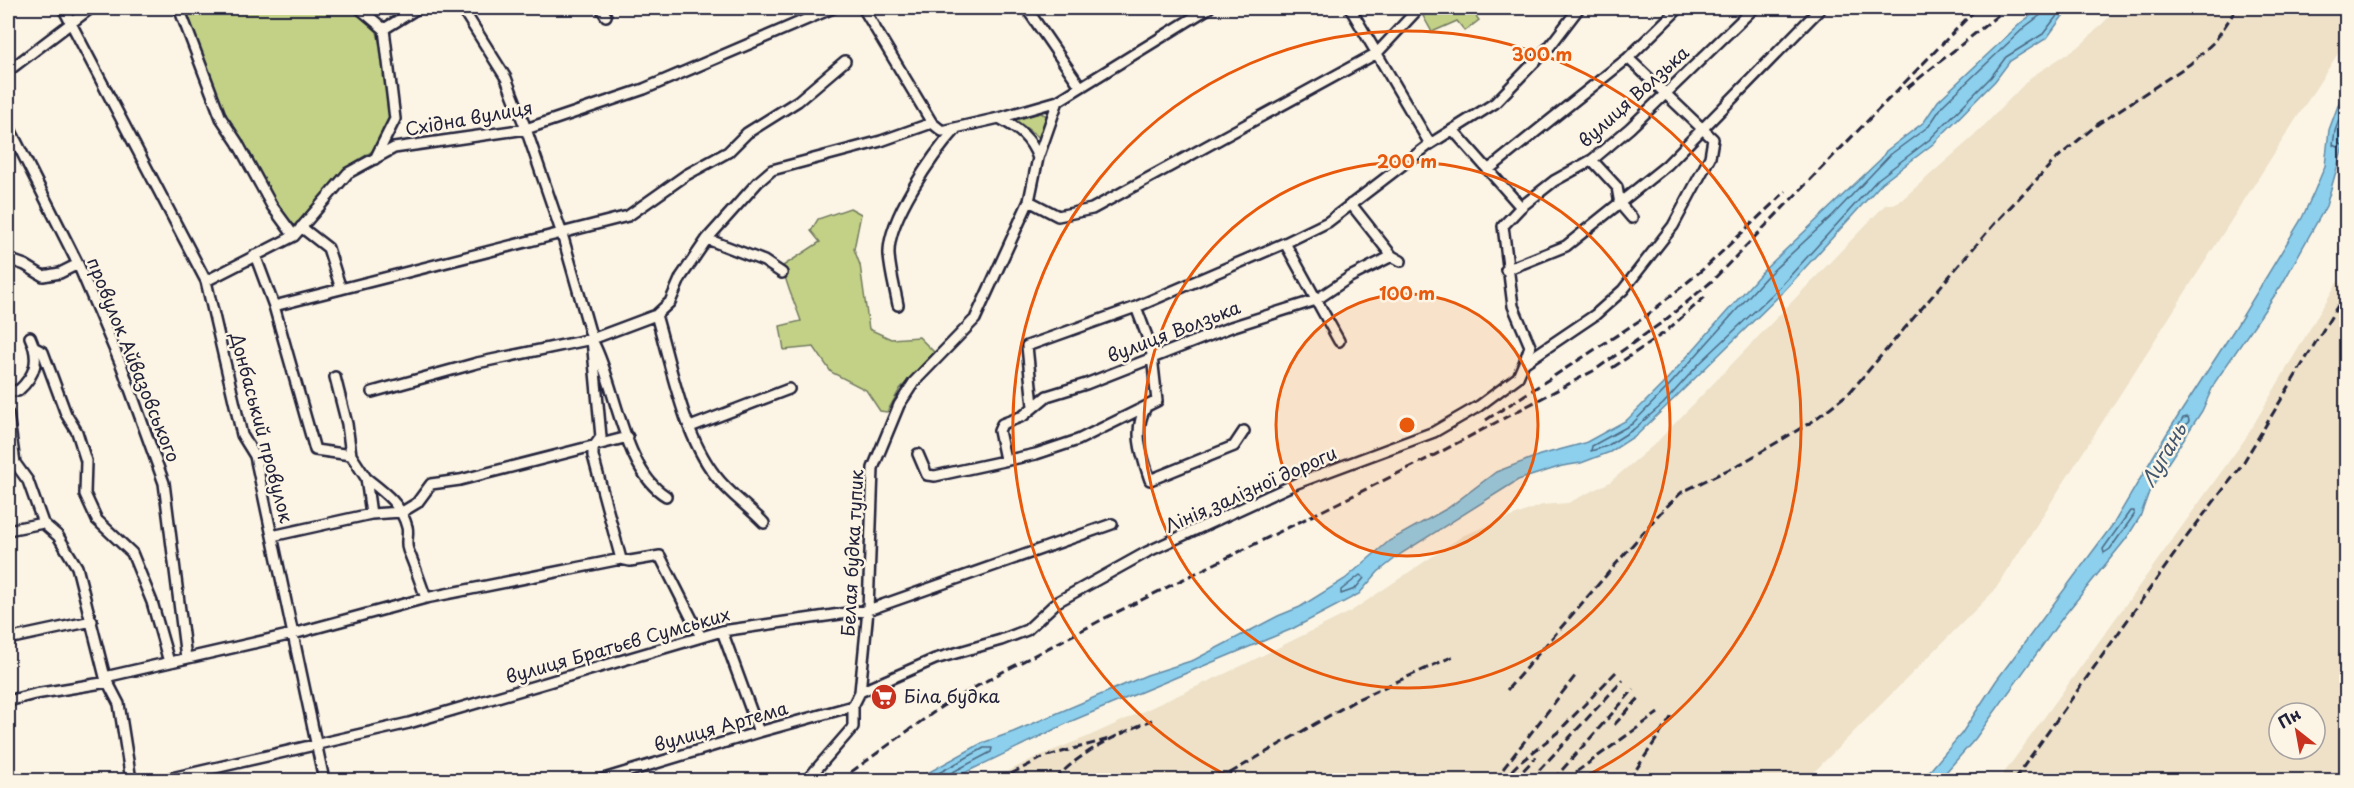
<svg xmlns="http://www.w3.org/2000/svg" width="2354" height="788" font-family="'Playpen Sans',sans-serif">
<rect width="100%" height="100%" fill="#fcf5e5"/>
<filter id="ink" filterUnits="userSpaceOnUse"><feTurbulence type="fractalNoise" baseFrequency=".0167" numOctaves="2"/><feDisplacementMap in="SourceGraphic" scale="12" xChannelSelector="R" yChannelSelector="G"/><feConvolveMatrix kernelMatrix="1 2 1 2 8 2 1 2 1" color-interpolation-filters="sRGB"/></filter>
<g filter="url(#ink)">
<!-- built -->
<path fill="#eee1c8" fill-rule="evenodd" d="M2118 8H2346V41L1995 590 1806 780H991L1036 757 1087 737 1235 669 1350 612 1464 535 1542 505 1568 503 1610 482 1656 443 1885 205 1898 203 1974 136 2031 77 2082 44Z
M2338 281 2346 289V780H1999L2245 439ZM2279 713H2315V749H2279Z"/>
<!-- green -->
<path fill="#c2d186" stroke="#727a60" stroke-width="1.5" d="M190 8H343L359 14 377 32 392 96 388 126 374 150 343 170 295 226 276 206 223 116 186 10Z
M1431 8H1470L1479 20 1465 31 1457 21 1432 32 1423 16Z
M1040 113 1048 116 1040 138 1016 120Z
M850 208 861 214 854 249 860 265 869 329 891 339 919 337 934 352 900 389 887 412 880 411 866 390 831 372 814 347 784 350 780 326 801 321C795 302 785 285 783 266L820 242 811 231 818 219Z"/>
<!-- water -->
<path fill="#8cd0ed" stroke="#628aa6" stroke-width="1.5" d="M2041 8H2073L2062 17 2047 38 2010 61 1995 81 1933 144 1882 183 1783 292 1638 434 1610 452 1581 463 1562 466 1518 480 1402 553 1378 572 1359 594 1292 629 1074 720 950 780H915L982 743 1013 732 1147 675 1194 660 1278 616 1300 607 1345 579 1389 541 1448 508 1496 472 1540 455 1585 443 1627 420 1662 385 1762 272 1881 159 1886 151 1924 122 1938 101 2022 22Z
M2346 84V137L2326 206 2281 286 2215 382 2202 411 2149 492 2140 517 2126 539 2063 617 1975 739 1939 780H1922L1962 733 1996 681 2114 523 2166 435 2239 322 2302 218 2314 192 2325 166 2329 130Z"/>
<g fill="none" stroke-linecap="round" stroke-linejoin="round">
<!-- shore -->
<path stroke="#4c6882" stroke-width="1.5" d="M2044 8 2042 14 2026 26 1943 105 1929 126 1891 154 1833 215 1766 277 1666 389 1632 424 1592 446 1591 451 1607 446 1634 429 1663 404 1700 363 1779 288 1878 179 1929 140 1991 77 2006 57 2043 34 2063 8
M2346 100 2335 131 2333 145 2337 147 2346 142
M2188 417 2189 421 2175 442H2171V439L2183 418Z
M2130 511H2134V515L2110 549 2104 553 2103 549Z
M1360 575 1364 578 1355 589 1341 594V590Z
M926 780 984 748H992L991 752 951 773 948 780"/>
<!-- minor casing -->
<g stroke="#22223b" stroke-width="14">
<path id="minor" d="M63 8 206 281 242 435 255 456 324 780
M179 8 221 118 237 142 272 206 294 236
M359 8 384 29 395 119 375 159
M462 8 506 78 526 129 562 234 592 339 601 437 593 448V456L621 559
M601 8 606 16
M863 8 932 123 942 131 999 118C1018 128 1031 138 1038 158
M1350 8 1430 144
M1027 9 1080 86
M384 29 418 8
M8 71 91 8
M999 118 1058 101
M8 125 78 264 122 367 164 483 186 658
M1454 131 1521 207
M1592 160 1617 187 1620 204 1632 218
M1488 170 1628 58 1679 8
M1029 201 1058 216 1092 209 1377 53 1419 8
M1351 204 1392 256 1401 261
M301 227 328 248 341 289
M707 239 764 261 782 273
M1285 243 1339 341
M255 255 274 306 315 450 351 455 366 478 371 514
M8 259 25 265 43 276 60 273 78 264
M1506 270 1566 246 1667 165 1821 8
M206 281 294 236 348 173 394 148 526 129 644 89 833 8
M898 305C895 289 890 271 889 255 887 220 933 154 956 129
M274 306 628 216 686 175 728 152 747 133 798 101 845 61
M656 315C671 365 683 434 715 475 729 494 748 506 764 523
M594 344C616 386 624 471 666 496
M35 348 43 352 66 414 77 432 86 461 85 494 97 520 132 553 152 602 169 662
M1524 363 1530 346 1513 306 1503 226 1521 207 1554 181 1592 160 1630 128 1754 8
M335 377 347 424 351 455
M8 390 18 391C36 375 40 359 30 337
M372 392 477 363 592 339 656 315 670 302 681 277 707 239 758 182 772 170 881 141 932 123
M1033 406 1027 346 1136 307 1285 243 1328 222 1430 144 1495 103 1550 46 1579 8
M1146 407C1132 431 1142 456 1150 480L1234 446 1244 431
M8 414 15 463 28 481 43 523 58 536 77 567 105 677 119 704 131 780
M690 427 789 389
M918 454 927 475 935 476 1036 454 1078 440 1157 401 1151 347 1136 307
M1005 459 999 431 1002 424 1023 416 1047 396 1086 384 1231 327 1316 300 1350 277 1392 256
M366 478C384 492 401 504 407 527 409 534 405 543 408 550 415 566 420 582 426 598
M8 530 43 523
M272 536 371 514 402 512 417 503 431 484 460 480 628 437
M722 631 759 732
M8 639 92 621
M105 677 293 634 426 598 621 559 630 561 660 556 701 637
M860 692 935 659 1001 640 1027 630 1057 602 1147 552 1297 483 1434 432 1479 406 1518 377 1524 363 1595 315 1623 290 1673 226 1710 157 1713 139 1628 58
M8 701 35 694 108 682
M163 780 409 723 722 631 868 610 1112 524
M600 780 759 732 853 706
M807 780 853 727V706L860 692 868 610 873 468 899 405 914 382 975 319 1029 201 1038 158 1058 101 1209 8"/>
</g>
<!-- minor -->
<use href="#minor" stroke="#fcf5e5" stroke-width="9"/>
<!-- rail -->
<path stroke="#22223b" stroke-width="3" stroke-dasharray="9 4.5" stroke-linecap="butt" d="M1907 88 2007 8
M1612 368 1664 333 1705 297
M1486 420 1645 317 1707 266 1786 191
M1507 690 1660 513 1682 492 1744 462 1813 421 1850 392 1995 223 2057 158 2098 124 2190 64 2215 41 2237 8
M1614 725 1640 697
M1503 769 1576 675
M840 780 941 707 993 677 1109 616 1429 458 1595 370 1664 321 1711 282 1977 8
M999 780 1044 757 1116 737
M1055 780C1079 752 1119 734 1152 720
M1218 780 1358 699 1456 655
M1502 780 1517 765 1558 732 1616 672
M1514 780 1536 757
M1530 780 1623 680
M1553 780 1634 689
M1565 780 1658 713
M1629 780 1672 716
M2014 780 2188 535 2240 468 2346 292"/>
</g>
</g>
<!-- distance rings -->
<circle cx="1407" cy="425" r="131" fill="#e8590c" fill-opacity=".12"/>
<g fill="none" stroke="#e8590c" stroke-width="3">
<circle cx="1407" cy="425" r="131"/>
<circle cx="1407" cy="425" r="263"/>
<path d="M1234 779A394 394 0 1 1 1580 779"/>
</g>
<!-- icons -->
<defs>
<g id="supermarket-disc" transform="scale(1.35)"><circle r="9.5" fill="#c8321e" stroke="#fcf5e5"/><path d="M-6-5.5h2.5l.6 2H6L4.5 2H-2.5L-4.4-4H-6ZM-1.5 3.2a1.3 1.3 0 1 0 .1 0ZM3 3.2a1.3 1.3 0 1 0 .1 0Z" fill="#fff"/></g>
</defs>
<g fill-rule="evenodd">
<use href="#supermarket-disc" x="884" y="697"/>
</g>
<g text-anchor="middle" stroke-width="5" stroke-linejoin="round" paint-order="stroke">
<!-- street labels -->
<g font-size="18" fill="#22223b" stroke="#fcf5e5">
<text transform="translate(1634 97) rotate(-42)" y="6">вулиця Волзька</text>
<text transform="translate(469 119) rotate(-10)" y="6">Східна вулиця</text>
<text transform="translate(1174 332) rotate(-21)" y="6">вулиця Волзька</text>
<text transform="translate(133 360) rotate(68)" y="6">провулок Айвазовського</text>
<text transform="translate(261 428) rotate(75)" y="6">Донбаський провулок</text>
<text transform="translate(1251 490) rotate(-24)" y="6">Лінія залізної дороги</text>
<text transform="translate(853 553) rotate(-87)" y="6">Белая будка тупик</text>
<text transform="translate(618 646) rotate(-16)" y="6">вулиця Братьєв Сумських</text>
<text transform="translate(721 727) rotate(-16)" y="6">вулиця Артема</text>
</g>
<!-- poi labels -->
<g font-size="18" fill="#22223b" stroke="#fcf5e5" text-anchor="start">
<text x="904" y="703">Біла будка</text>
</g>
<!-- water labels -->
<g font-size="20" font-style="italic" fill="#425670" stroke="#fcf5e5">
<text transform="translate(2164 455) rotate(-60)" y="7">Лугань</text>
</g>
</g>
<circle cx="1407" cy="425" r="9" fill="#e8590c" stroke="#fcf5e5" stroke-width="3"/>
<g font-size="18" text-anchor="middle" font-weight="bold" fill="#e8590c" stroke="#fcf5e5" stroke-width="5" stroke-linejoin="round" paint-order="stroke">
<text x="1542" y="61">300 m</text>
<text x="1407" y="168">200 m</text>
<text x="1407" y="300">100 m</text>
</g>
<!-- margin -->
<rect width="2354" height="788" fill="none" stroke="#fcf5e5" stroke-width="30"/>
<rect x="15" y="15" width="2324" height="758" fill="none" stroke="#22223b" stroke-width="2" filter="url(#ink)"/>
<!-- north arrow -->
<g transform="translate(2297 731) rotate(329)"><circle r="28" fill="#fcf5e5" stroke="#a5a1a1" stroke-width="1.5"/>
<path d="M0-4.5L10 22L0 15L-10 22Z" fill="#c8321e"/>
<text y="-9" font-size="16" font-weight="bold" text-anchor="middle" fill="#22223b">Пн</text>
</g>
</svg>
